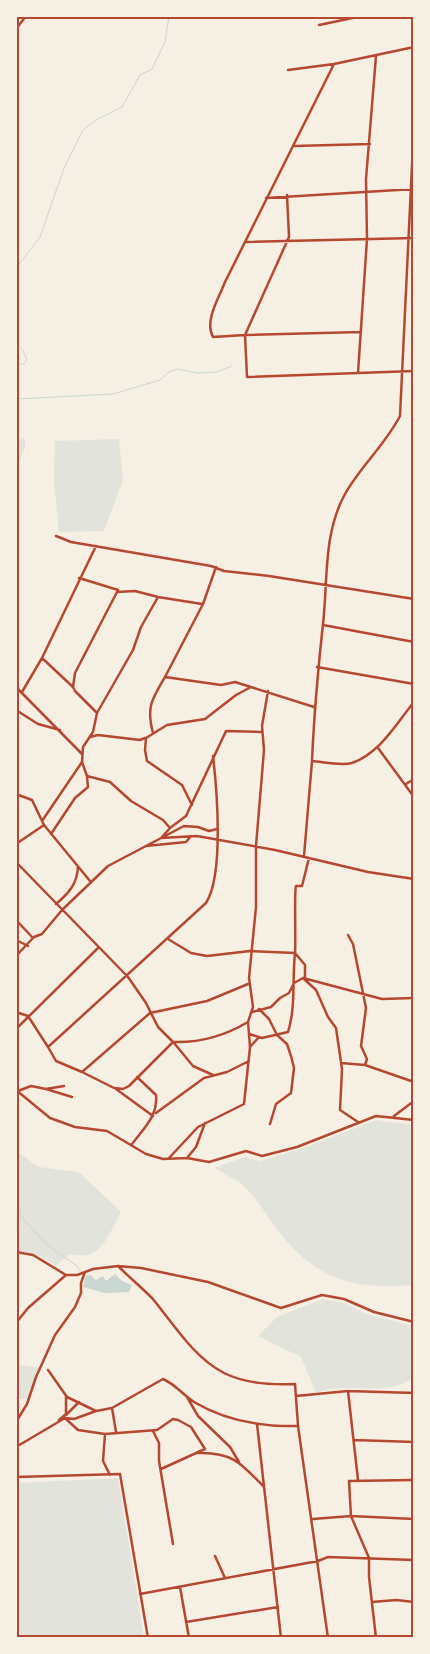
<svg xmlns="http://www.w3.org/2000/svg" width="430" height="1654" font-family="Georgia,serif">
<rect width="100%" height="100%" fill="#f6efe4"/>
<!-- green -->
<path fill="#e2e4dc" d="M24 437C28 449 20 454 19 466 17 478 21 487 16 497V442Z
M119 439 123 480 104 531 59 532 54 482 55 441Z
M376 1120 414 1125V1285C364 1289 327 1284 291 1246 274 1228 263 1206 246 1188 238 1180 224 1174 214 1168L245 1157 260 1161 306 1147Z
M16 1151 39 1167 79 1172 121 1212C108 1235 102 1262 70 1254L56 1266 44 1258 16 1250Z
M323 1299 344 1303 366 1314 414 1326V1377C384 1399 347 1380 316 1393L301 1357 258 1336 277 1317Z
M16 1364 40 1368 28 1399H16Z
M118 1478 144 1638H16V1483Z"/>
<!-- water -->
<path fill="#c9d6d2" d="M115 1274 122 1281 132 1285 129 1292 105 1293 83 1287 86 1276 90 1275 96 1280 103 1276 106 1281Z"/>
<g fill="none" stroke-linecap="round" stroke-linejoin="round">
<!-- stream -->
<path stroke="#c9d6d2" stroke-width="1" d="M16 268 40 237 64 168 83 130 96 120 122 107 140 75 152 69 165 42 169 16
M16 364H24L27 359 21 347
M16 399 113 394 160 380 169 372 177 369 197 373 217 372 232 366
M16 1211 46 1244 77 1266 81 1272"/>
<!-- minor -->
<path stroke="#b5482f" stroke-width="2.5" d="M319 25 362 16
M16 29 26 16
M288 70 334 64 414 47
M294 146 370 144
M287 195 289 237 245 335 213 337C204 321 219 298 225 282L334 64
M266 198 414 189
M245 242 414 238
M361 332 245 335 247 377 414 371
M358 373 367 239 366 179 376 56
M56 536 71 542 211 566 224 571 269 576 414 599
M216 567 203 604 165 677 221 685 235 682 314 707
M79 578 118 590
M323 625 414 642
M42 658 73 687
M317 667 414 684
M16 687 82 754
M22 692 42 658 96 546
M16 710 38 724 60 730
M97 713 75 691 73 687 75 673 117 592 135 591 158 597 202 604
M153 733C146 707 152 699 165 677
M90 737 98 735 140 740 145 738
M378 748 414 797
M312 761C314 715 318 670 323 624 328 580 323 534 345 494 360 467 385 445 400 416L414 124
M82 762 87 776 110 782 131 801 163 820 170 828 162 837
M406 784 414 779
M16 794 32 800 44 825 90 881
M192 805 182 785 147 761 145 750 146 738 167 725 205 719 236 695 251 687
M42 821 82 762 83 747 93 732 97 713 133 650 141 627 158 597
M170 828 186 816 226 731 261 732
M51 834 75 798 88 787 87 777
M161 838 197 836 275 850 368 872 414 879
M16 844 44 825
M146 846 186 842 191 836
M304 856 312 761C324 762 341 766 352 763 380 753 396 724 414 702
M16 862 128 977 146 1003 158 1027 173 1042 129 1086 123 1089 114 1088 82 1072 56 1061 48 1047
M56 904C69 893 77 884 78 867
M16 920 33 938
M348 935 353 944 366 1008 361 1046 367 1059 365 1065
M168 939 191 953 207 956 250 951 295 953C292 980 296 1006 288 1032L262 1038 249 1034
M16 940 28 946
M16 956 34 937 42 934 62 910 108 866 184 826 198 827 209 831 217 829
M305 978V965L295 953C296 941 294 891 296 886H302L309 858
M304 979 316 990 328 1017 336 1028 342 1069 340 1110 358 1122
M259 1009 269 1019 277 1035 287 1044 291 1056 294 1068 291 1093 276 1104 270 1124
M16 1012 28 1016 48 1047 206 903C224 875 217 790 213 756
M252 1012 271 1007 280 998 289 993 294 983 303 978 382 999 414 998
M16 1029 98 948
M173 1042C199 1043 226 1035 248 1022
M174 1043 193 1066 213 1075
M250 1047 259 1037
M341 1063 365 1065 414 1082
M82 1072 150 1013 207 1001 248 984
M64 1086 46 1089 72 1097
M116 1089 153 1116
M16 1090 50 1118 75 1127 107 1131 146 1154 163 1159 187 1158 209 1162 246 1151 262 1156 297 1147 376 1116 414 1120
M18 1091 31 1086 46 1089
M156 1113 204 1078 227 1072 249 1061
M394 1116 414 1101
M132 1144C144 1128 158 1116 156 1095L137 1077
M169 1158 198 1127 244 1104 250 1047 248 1022 253 1007 249 978 256 907V846L264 750 262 726 268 691
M187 1158 196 1147 205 1123
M16 1252 33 1255 66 1275
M118 1266C129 1277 141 1287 152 1298 173 1323 193 1357 224 1373 244 1383 273 1385 295 1384L298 1426 328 1638
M16 1323 28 1308 66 1275H77L93 1269 118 1266 141 1268 208 1282 281 1308 322 1295 344 1299 374 1312 414 1322
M48 1370 67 1397 96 1411
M348 1391 358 1480
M296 1396 348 1391 414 1393
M187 1397 198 1416 230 1447 239 1462
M112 1408 116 1432
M66 1415 79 1402
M66 1419 78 1430 105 1434 157 1430 173 1419 178 1420 191 1427 205 1449 161 1469
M59 1420 66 1414V1397
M16 1422 27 1404 36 1377 55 1335 75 1307 81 1293V1283L85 1272
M257 1424 281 1638
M153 1431 159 1443V1461L173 1544
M105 1434 103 1461 110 1475
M354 1440 414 1442
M16 1447 65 1418 74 1419 96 1411 112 1408 163 1379C175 1384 183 1395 194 1402 226 1421 262 1427 298 1426
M198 1453C232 1452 241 1463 263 1486
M16 1477 120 1474 148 1638
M313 1519 351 1516 414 1519
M215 1556 225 1578
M180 1587 189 1638
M140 1594 318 1561 328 1557 414 1560
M372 1602 396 1600 414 1602
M186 1622 278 1607
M376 1638 369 1577V1558L351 1516 349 1481 414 1480"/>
</g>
<!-- border -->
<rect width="430" height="1654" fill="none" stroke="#f6efe4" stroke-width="35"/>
<rect x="18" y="18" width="394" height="1618" fill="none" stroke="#b5482f" stroke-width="2"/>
</svg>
